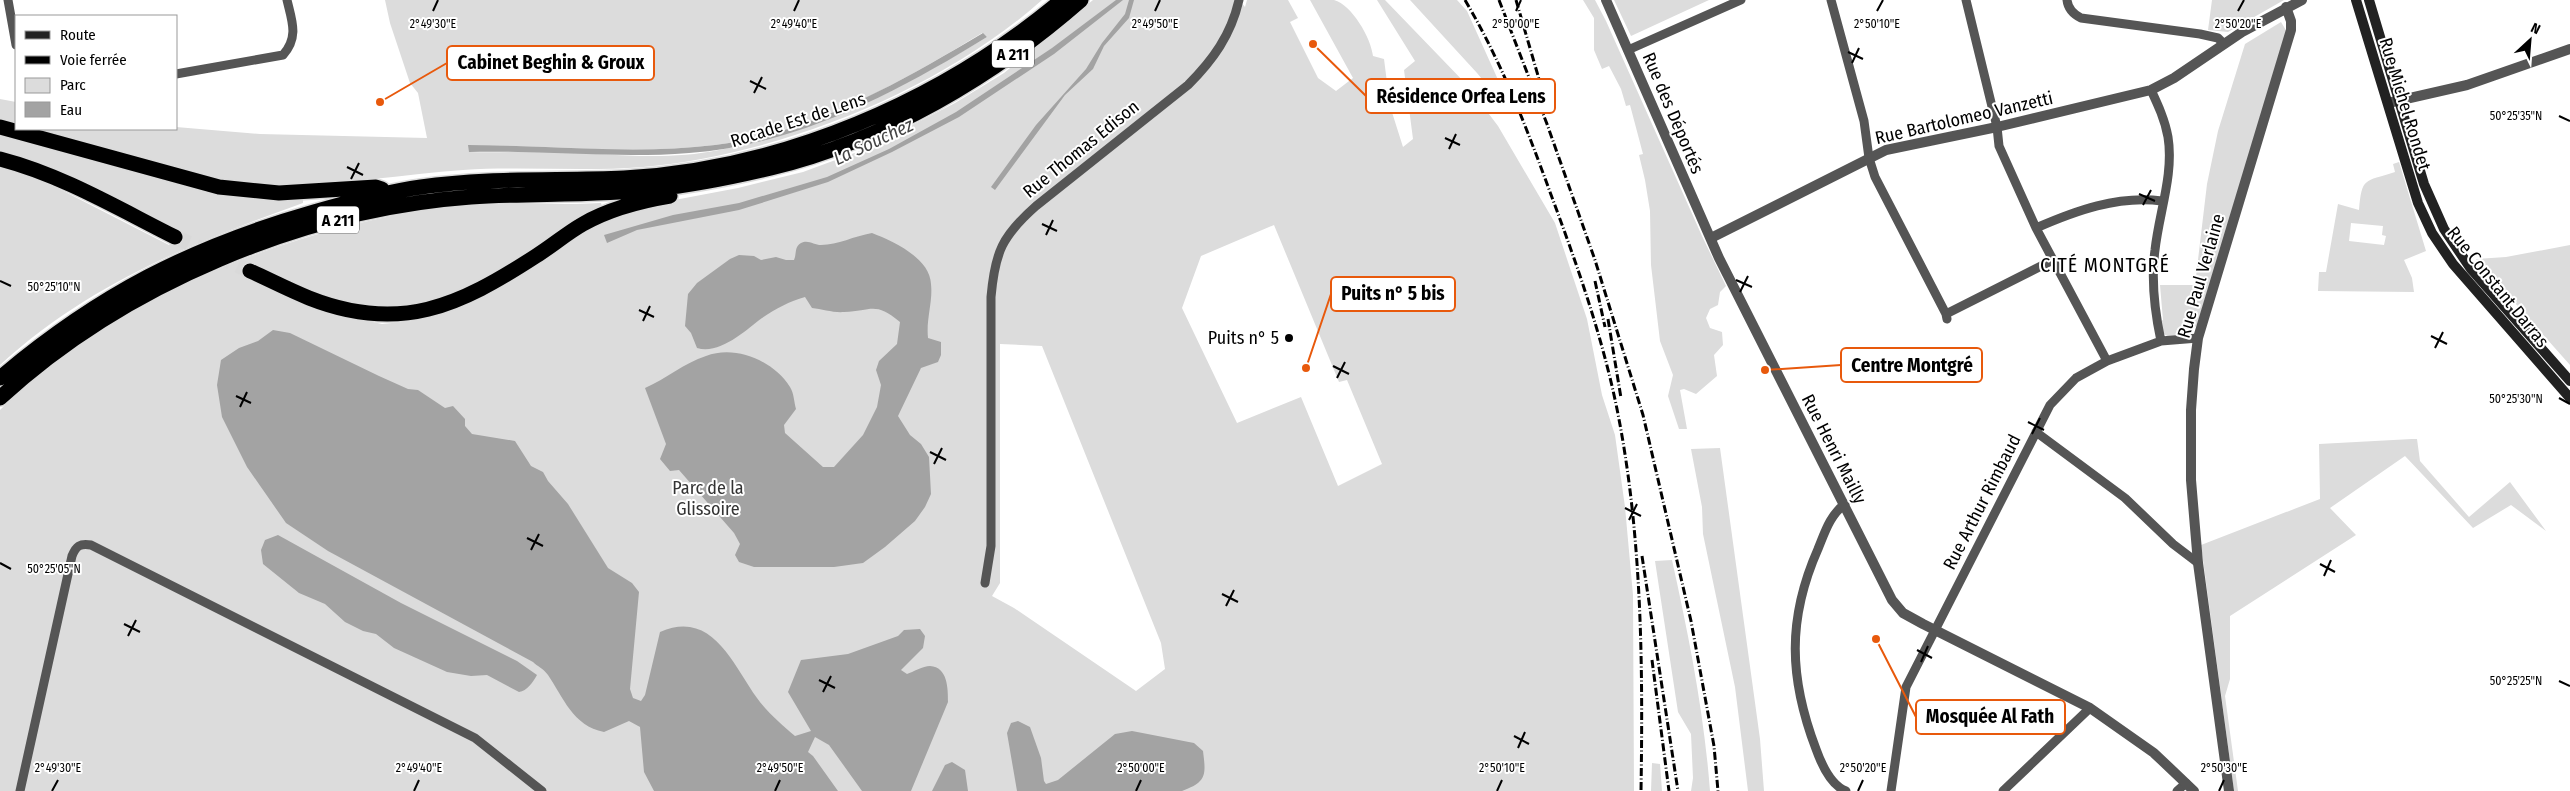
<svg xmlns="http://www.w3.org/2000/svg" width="2570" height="791" font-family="'Fira Sans Condensed',sans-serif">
<rect width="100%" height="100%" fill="#fff"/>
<!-- green -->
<path fill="#dcdcdc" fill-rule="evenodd" d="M385 0H1042C940 91 779 155 643 167 583 172 523 166 463 170 389 175 315 191 241 182 173 173 103 147 36 129L176 127 260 134 427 138 418 93 410 83 390 23ZM982 33 987 37C897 91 823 129 719 150 667 161 609 154 556 152 527 151 498 153 469 152V145C550 145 634 155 715 145 812 133 900 83 982 33Z
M1093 0H1239L1245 7 1247 0H1288L1298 18 1290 22 1318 78 1336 91 1353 78 1310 0C1318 0 1327 0 1334 0 1352 5 1371 38 1373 56L1384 59 1390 106 1403 147 1413 139 1404 70 1415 61 1377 0H1385L1467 85 1498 126 1555 223 1587 319 1602 395 1615 435 1625 507 1633 595 1634 791H0V410C109 300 287 229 439 208 493 201 547 206 601 203L602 206 469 289C380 325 335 302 253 266L247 279 324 312 382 324 412 321 455 307 580 234 618 216 648 205 738 188 803 172 868 148 955 103 1004 73ZM1274 225 1339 382 1347 380 1382 464 1338 486 1301 397 1237 423 1182 308 1201 256ZM1000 344 1042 346 1161 643 1165 669 1136 691 1014 608 992 596 1000 583Z
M1410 0H1457L1467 11 1509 104 1504 106 1477 73Z
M1583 0H1595L1606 21 1702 236 1726 286 1720 292 1718 305 1710 309 1706 318 1710 328 1722 332 1723 345 1714 355 1717 376 1696 394 1684 389 1680 390 1687 429H1679L1668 396 1673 375 1660 341 1651 265 1650 211 1645 180 1639 155 1643 154 1630 105 1626 106 1621 89 1609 66 1602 69 1594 50V18Z
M1614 0H1709L1631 36Z
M2212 0H2284L2228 32 2208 30Z
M2281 22 2287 32 2197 325C2188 336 2171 343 2161 331V321L2163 320 2160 285H2195L2207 184 2218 131 2245 44Z
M0 99 16 102V123L0 120Z
M0 132 282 200H303V203C190 244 90 283 0 365V167L30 174 169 245 180 231C121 202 64 168 0 152Z
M2399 162 2426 251 2404 260 2412 278 2414 292 2318 291 2319 272H2326L2338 204 2359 210C2362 177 2364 182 2395 172L2393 164ZM2351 223 2383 226 2382 235 2386 236 2384 245 2349 241Z
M2570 245V365L2476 259 2506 257Z
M2412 439H2417L2420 461 2469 517 2510 482 2546 531 2511 505 2473 528 2405 456 2330 508 2356 535 2230 616V679L2225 696 2238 791H2234L2201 545 2320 499 2319 444Z
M1720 448 1760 739 1764 791H1748L1735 687 1703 534 1702 507 1691 449Z
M1672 560C1689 637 1704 712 1710 791H1691L1693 778 1691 734 1678 712 1655 561Z
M1652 763 1660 764 1662 791H1651Z"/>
<!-- water -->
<path fill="#a3a3a3" d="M1116 0H1123L1054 54 959 117 892 152 828 182 739 210 637 230 607 243 604 235 673 215 739 203 827 177 889 149 956 112 1052 48Z
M1129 0H1134L1129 18 1104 46 1093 69 1065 95 995 190 991 187 1036 125 1086 69 1102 43 1125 14Z
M983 33 987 37C896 93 797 145 689 153 616 159 542 150 469 152L468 145C550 145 634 155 715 145 813 133 900 82 983 33Z
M872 233C893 241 930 258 931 284 933 302 926 319 928 338L941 342V355L938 362 921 368 898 416 910 435 921 444 929 457 931 494 925 507 915 521 885 547 863 563 834 567H754L739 562 735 555 740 544 734 533 679 470 670 471 660 459 666 444 645 388C666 379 684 363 706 356 735 345 773 360 790 387 794 393 794 402 796 409L784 425 785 433 823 467H834L863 435 877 407 881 385 876 370 879 361 897 344 900 322C875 301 872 311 844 312 834 313 822 309 812 308L805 297C790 301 775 309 762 318 746 330 720 355 697 348L691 333 685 326 688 294 697 283 730 259 739 255 754 256 761 260 776 257 786 260H794C797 253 794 247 801 243 808 239 814 245 821 245 838 245 854 236 872 233Z
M273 330 290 333 379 376 408 389 418 390 445 408 453 406 465 419V426L472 434 515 441 531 466 543 472 548 481 568 504 608 568 632 583 639 592 630 689 633 698 641 701 645 695 660 632C712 609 732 663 757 698 767 712 782 725 795 736L811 731 788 692 801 660 848 654 898 636 904 630 920 629 925 636 923 648 901 670 907 674C913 672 923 666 930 666 948 667 948 689 948 702L911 791H862L829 745 815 737 808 752 813 756 838 791H654L644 772 640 727 629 721 604 732C573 726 563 697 548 675 544 669 537 666 533 662L328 551 286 523 247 467 222 417 217 385 221 360 239 348 258 341Z
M278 535 401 603 517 661 537 675C533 682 527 691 519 692L487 675 471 676 447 672 394 648 376 634 363 631 345 622 325 604 299 593 263 564 261 550 265 540Z
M1018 721 1030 727 1041 758 1044 781 1046 784 1058 780 1115 734 1132 731 1194 743 1203 751C1206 775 1207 782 1182 791H1017L1007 733 1011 723Z
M952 762 965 770 968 791H932L945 765Z"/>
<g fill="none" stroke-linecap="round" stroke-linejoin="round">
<!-- motorway-tunnel -->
<path stroke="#d9d9d9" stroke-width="15" stroke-dasharray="15 8" stroke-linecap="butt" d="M175 237 250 271"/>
<!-- motorway casing -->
<g stroke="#dbdbdb" stroke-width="18">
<path id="motorway" d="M0 127 219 187 279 193 376 187 382 189
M0 159C62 175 119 209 175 237
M250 271C270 280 289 290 309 298 400 334 459 306 536 256 552 246 567 233 583 224 609 209 640 201 670 196
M0 378C98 295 191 247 314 212 349 202 385 192 421 187 488 177 556 181 624 178 783 169 940 102 1062 0
M0 398C124 284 304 209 471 197 533 193 594 196 655 189 694 185 733 177 771 168 886 140 993 77 1081 0"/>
</g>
<!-- minor -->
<path stroke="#555" stroke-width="9" d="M8 0 16 45
M1831 0 1864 121 1869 158 1875 177 1946 314 1947 319
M1966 0 1997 127 1999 146 2036 228 2107 361
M2067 0C2068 9 2073 14 2081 18L2200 34 2218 38 2224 44
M1628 50 1741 0
M176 74 283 55C299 37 292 21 287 0
M2151 90C2158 105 2165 120 2168 137 2174 174 2159 213 2155 250 2151 279 2155 313 2161 341
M2036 228C2075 211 2118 195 2162 201
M1946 314 2053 260
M2036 432 2125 498 2173 544 2198 563
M1845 504C1830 515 1825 532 1818 549 1787 619 1789 678 1816 749 1821 763 1830 785 1846 791
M985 583 991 546V297C995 252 1002 236 1036 206L1188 85C1213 60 1231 35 1239 0
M20 791 72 556C76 546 80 543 91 545L475 738 542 791
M1891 791 1906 687 2050 405 2076 378 2107 361 2161 341 2198 338
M2003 791 2090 708
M2177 791 2186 783"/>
<!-- tertiary -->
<path stroke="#555" stroke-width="10" d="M1606 0 1719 258 1892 600 1903 613 1923 624 2090 708 2154 753 2194 791
M2388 103 2467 85 2570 49
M1711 238 1886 150 1997 127 2151 90 2174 78 2242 32 2302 0
M2229 791 2198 563 2191 480V410L2194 369 2198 338 2291 30V21L2286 7"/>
<!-- secondary -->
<path stroke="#222" stroke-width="10" d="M2356 0 2418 203 2432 233 2453 264 2570 398
M2369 0 2424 184 2444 229 2471 269 2570 381"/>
<!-- motorway -->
<use href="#motorway" stroke="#000" stroke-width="15"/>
<!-- rail -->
<path stroke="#000" stroke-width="3" stroke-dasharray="8 2.5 1 2.5" stroke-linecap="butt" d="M1465 0C1501 61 1526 126 1550 192 1576 262 1602 335 1617 409 1642 534 1643 664 1641 791
M1499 0 1547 124 1595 260 1643 415 1691 621 1714 746 1718 791
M1516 0 1548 110
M1595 281 1605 327
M1608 319 1621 398
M1642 556 1678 791
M1652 660 1669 791"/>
</g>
<!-- ticks -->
<path fill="none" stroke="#000" stroke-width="2" d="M433 11 438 0M794 11 799 0M1155 11 1160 0M1516 11 1521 0M1877 11 1883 0M2238 11 2244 0M1848 52 1863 59M1852 63 1859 48M750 81 766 89M754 93 762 77M2559 116 2570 121M1445 138 1460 145M1449 149 1456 134M347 167 363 175M351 179 359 163M2139 194 2155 201M2143 205 2151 190M1042 224 1057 231M1046 235 1053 220M1736 280 1752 287M0 281 11 286M1740 292 1748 276M639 310 654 317M643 321 650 306M2431 336 2447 344M2435 348 2443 332M1333 366 1349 374M1337 378 1345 362M236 396 251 403M2559 398 2570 404M240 407 247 392M2028 422 2044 430M2032 434 2040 418M930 452 946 460M934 464 942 448M1625 508 1641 516M1629 520 1637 504M527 538 543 546M531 550 539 534M0 563 11 569M2320 564 2335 572M2324 576 2331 560M1222 594 1238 602M1226 606 1234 590M124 624 140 632M128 636 136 620M1917 650 1932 658M1921 662 1928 646M819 680 835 688M2559 681 2570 686M823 692 831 676M1514 736 1529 744M1518 748 1525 732M52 791 58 780M414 791 419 780M775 791 780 780M1136 791 1141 780M1497 791 1502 780M1858 791 1863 780M2219 791 2224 780"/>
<!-- markers -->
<circle fill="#000" stroke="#fff" stroke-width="2" cx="1289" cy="338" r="5"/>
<g text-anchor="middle" stroke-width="4" stroke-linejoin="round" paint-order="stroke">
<!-- shield labels -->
<g fill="#fff" stroke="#4c4c4c" stroke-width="1">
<rect x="992" y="40.5" width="42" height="27" rx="4"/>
<rect x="317" y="206.5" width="42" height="27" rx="4"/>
</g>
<g font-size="16" font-weight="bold" fill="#000">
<text x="1013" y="60">A 211</text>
<text x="338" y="226">A 211</text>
</g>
<!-- street labels -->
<g font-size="18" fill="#000" stroke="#fff">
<text transform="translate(2405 104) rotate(73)" y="6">Rue Michel Rondet</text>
<text transform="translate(1673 113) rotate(67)" y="6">Rue des Déportés</text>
<text transform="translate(1964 118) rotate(-13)" y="6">Rue Bartolomeo Vanzetti</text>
<text transform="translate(798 120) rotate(-18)" y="6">Rocade Est de Lens</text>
<text transform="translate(1081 149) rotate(-39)" y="6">Rue Thomas Edison</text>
<text transform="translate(2201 276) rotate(-74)" y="6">Rue Paul Verlaine</text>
<text transform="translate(2498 287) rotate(51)" y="6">Rue Constant Darras</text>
<text transform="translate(1834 449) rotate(63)" y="6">Rue Henri Mailly</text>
<text transform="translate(1982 502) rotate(-63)" y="6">Rue Arthur Rimbaud</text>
</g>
<!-- poi labels -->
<g font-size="18" fill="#000" stroke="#fff" text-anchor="end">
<text x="1279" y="344">Puits n° 5</text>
</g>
<!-- park labels -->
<g font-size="18" fill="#333" stroke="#fff">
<text x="708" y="494">Parc de la<tspan x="708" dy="21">Glissoire</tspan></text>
</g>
<!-- water labels -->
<g font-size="19" font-style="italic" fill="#444" stroke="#fff">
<text transform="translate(873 141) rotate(-25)" y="7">La Souchez</text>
</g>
<!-- quarter labels -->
<g font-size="20" letter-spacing="1" fill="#000" stroke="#fff">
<text x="2105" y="272">CITÉ MONTGRÉ</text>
</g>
</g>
<g font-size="12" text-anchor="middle" fill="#000" stroke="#fff" stroke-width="4" stroke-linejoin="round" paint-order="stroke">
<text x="2238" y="28">2°50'20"E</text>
<text x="433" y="28">2°49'30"E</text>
<text x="794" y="28">2°49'40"E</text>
<text x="1155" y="28">2°49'50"E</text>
<text x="1516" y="28">2°50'00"E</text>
<text x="1877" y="28">2°50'10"E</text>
<text x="2516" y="120">50°25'35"N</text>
<text x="54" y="291">50°25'10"N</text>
<text x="2516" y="403">50°25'30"N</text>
<text x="54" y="573">50°25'05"N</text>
<text x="2516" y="685">50°25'25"N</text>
<text x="58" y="772">2°49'30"E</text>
<text x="419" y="772">2°49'40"E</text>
<text x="780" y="772">2°49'50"E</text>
<text x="1141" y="772">2°50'00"E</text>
<text x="1502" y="772">2°50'10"E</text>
<text x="1863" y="772">2°50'20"E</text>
<text x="2224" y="772">2°50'30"E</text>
</g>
<!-- callouts -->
<path fill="none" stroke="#e8590c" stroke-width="2" d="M380 102L447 63M1313 44L1366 96M1306 368L1331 294M1765 370L1841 365M1876 639L1916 717"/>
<g fill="#e8590c" stroke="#fff" stroke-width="2">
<circle cx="380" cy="102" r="5"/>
<circle cx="1313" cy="44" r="5"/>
<circle cx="1306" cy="368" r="5"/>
<circle cx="1765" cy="370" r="5"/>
<circle cx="1876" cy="639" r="5"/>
</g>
<g fill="#fff" stroke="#e8590c" stroke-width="2">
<rect x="447" y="46" width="207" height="34" rx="5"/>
<rect x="1366" y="79" width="189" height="34" rx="5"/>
<rect x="1331" y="277" width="124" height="34" rx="5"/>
<rect x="1841" y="348" width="141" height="34" rx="5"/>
<rect x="1916" y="700" width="149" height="34" rx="5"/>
</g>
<g font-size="19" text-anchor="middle" font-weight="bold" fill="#000">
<text x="551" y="69">Cabinet Beghin &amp; Groux</text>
<text x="1461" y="103">Résidence Orfea Lens</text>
<text x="1393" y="300">Puits n° 5 bis</text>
<text x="1912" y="372">Centre Montgré</text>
<text x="1990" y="723">Mosquée Al Fath</text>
</g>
<!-- legend -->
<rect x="15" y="15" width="162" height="115" fill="#ffffff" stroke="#999999"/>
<rect x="25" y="31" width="25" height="8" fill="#222222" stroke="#999999"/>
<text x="60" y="40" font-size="15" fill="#000000">Route</text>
<rect x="25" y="56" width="25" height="8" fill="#000000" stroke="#999999"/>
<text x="60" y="65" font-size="15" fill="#000000">Voie ferrée</text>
<rect x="25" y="78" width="25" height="15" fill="#dcdcdc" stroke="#999999"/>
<text x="60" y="90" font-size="15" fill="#000000">Parc</text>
<rect x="25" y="102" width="25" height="15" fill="#a3a3a3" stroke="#999999"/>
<text x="60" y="115" font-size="15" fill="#000000">Eau</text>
<!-- north arrow -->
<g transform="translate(2530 40) rotate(26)" stroke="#ffffff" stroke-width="4" paint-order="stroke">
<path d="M0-4L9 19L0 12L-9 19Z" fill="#000000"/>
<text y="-8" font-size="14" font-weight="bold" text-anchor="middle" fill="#000000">N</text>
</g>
</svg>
